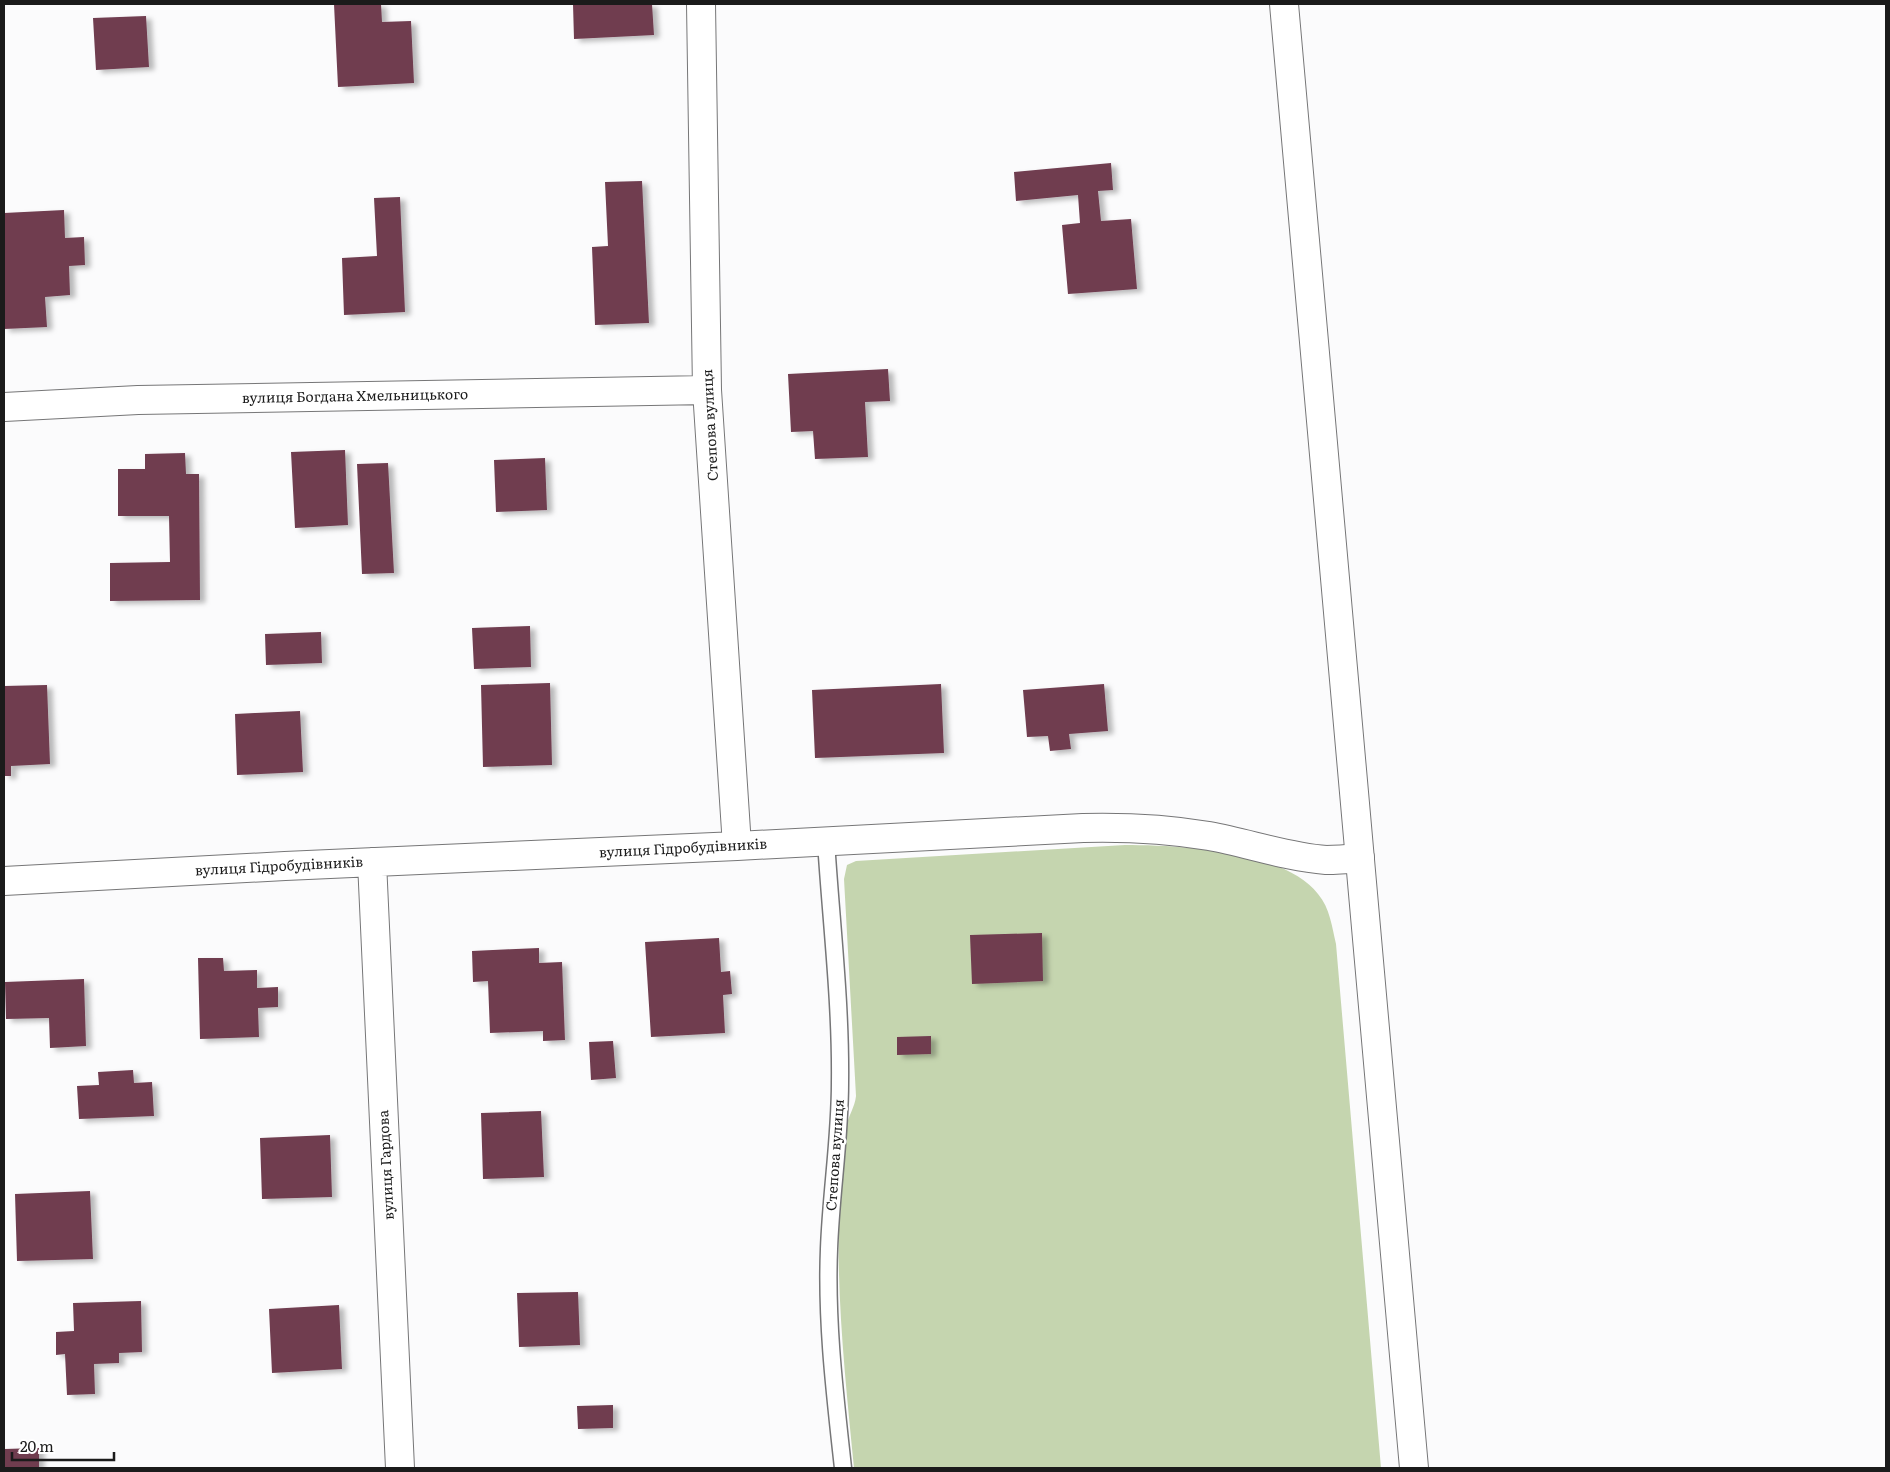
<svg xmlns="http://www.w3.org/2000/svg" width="1890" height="1472" font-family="Literata,serif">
<defs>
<filter id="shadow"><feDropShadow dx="5.5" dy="3" stdDeviation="2.5" flood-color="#0004"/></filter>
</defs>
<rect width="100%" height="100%" fill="#fbfbfc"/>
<!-- green -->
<path fill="#c5d5af" d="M1125 845C1177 845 1284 850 1318 894 1330 908 1332 927 1336 944L1381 1468H854C843 1355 830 1242 846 1128 848 1116 855 1107 856 1096L844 879 847 865 856 861Z"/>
<!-- building -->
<path fill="#6f3c4f" filter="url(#shadow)" d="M334 4H381L382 22 411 21 414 83 338 87Z
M573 4H652L654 35 574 39Z
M146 16 149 67 96 70 93 18Z
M1111 163 1113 190 1098 191 1101 221 1131 219 1137 289 1068 294 1062 225 1080 223 1078 195 1016 201 1014 172Z
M642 181 649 323 595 325 592 247 608 246 605 182Z
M400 197 405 312 344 315 342 258 377 256 374 198Z
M64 210 65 238 84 237 85 265 69 266 70 295 45 297 47 327 4 329V213Z
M888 369 890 401 865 402 868 457 815 459 813 431 791 432 788 374Z
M345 450 348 525 295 528 291 452Z
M185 453 186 474H199L200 600 110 601V563L170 562 169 516H118V469H145V454Z
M545 458 547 510 496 512 494 460Z
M388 463 394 573 362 574 357 464Z
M530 626 531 667 474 669 472 628Z
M321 632 322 663 266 665 265 634Z
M550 683 552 765 483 767 481 685Z
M941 684 944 753 815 758 812 690Z
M1104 684 1108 731 1069 734 1071 749 1050 751 1048 736 1027 737 1023 690Z
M47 685 50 764 11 766V776H4V686Z
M300 711 303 772 237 775 235 714Z
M1042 933 1043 981 972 984 970 935Z
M719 938 721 972 730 971 732 994 723 995 725 1033 651 1037 645 942Z
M539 948V963L562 962 565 1040 543 1041V1031L490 1033 488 981 473 982 472 951Z
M198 958H223L224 971 257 970V988L278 987V1007L258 1008 259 1037 200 1039Z
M84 979 86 1046 50 1048 49 1018 6 1019 5 982Z
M931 1036V1054L897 1055V1037Z
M613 1041 616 1078 591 1080 589 1042Z
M133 1070 134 1083 152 1082 154 1116 79 1119 77 1086 99 1085 98 1072Z
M541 1111 544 1177 483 1179 481 1113Z
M330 1135 332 1197 262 1199 260 1138Z
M90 1191 93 1259 17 1261 15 1194Z
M578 1292 580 1345 519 1347 517 1293Z
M141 1301 142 1352 119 1353V1363L94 1364 95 1394 67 1395 65 1354 56 1355V1332L74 1331 73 1303Z
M339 1305 342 1369 272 1373 269 1309Z
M613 1405V1428L578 1429 577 1406Z
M39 1448V1468H4V1449Z"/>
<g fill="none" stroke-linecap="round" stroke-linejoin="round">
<!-- lane casing -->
<g stroke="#767677" stroke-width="19">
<path id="lane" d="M826 841C831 921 841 1002 840 1083 840 1139 831 1193 829 1249 826 1322 835 1395 843 1468"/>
</g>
<!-- street casing -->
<g stroke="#767677" stroke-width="30">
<path id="street" d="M701 4 707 390 737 846
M4 407 138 400 707 390
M372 862 400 1468
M4 881 285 866 737 846 1083 828C1125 827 1167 829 1209 836 1248 843 1286 857 1326 860 1337 860 1349 859 1360 858"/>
</g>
<!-- primary casing -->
<g stroke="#767677" stroke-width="30">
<path id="primary" d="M1284 4 1414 1468"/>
</g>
<!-- lane -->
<use href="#lane" stroke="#fff" stroke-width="16"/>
<!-- street -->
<use href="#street" stroke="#fff" stroke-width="28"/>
<!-- primary -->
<use href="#primary" stroke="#fff" stroke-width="28"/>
</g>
<g text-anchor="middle" stroke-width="5" stroke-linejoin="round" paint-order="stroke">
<!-- street labels -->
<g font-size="14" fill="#1b1b1b" stroke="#fff">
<text transform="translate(355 396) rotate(-1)" y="5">вулиця Богдана Хмельницького</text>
<text transform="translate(710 425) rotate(-93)" y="5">Степова вулиця</text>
<text transform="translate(683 848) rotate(-3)" y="5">вулиця Гідробудівників</text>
<text transform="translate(279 866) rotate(-3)" y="5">вулиця Гідробудівників</text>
<text transform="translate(835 1155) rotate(-86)" y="5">Степова вулиця</text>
<text transform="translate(386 1165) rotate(-93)" y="5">вулиця Гардова</text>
</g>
</g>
<!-- border -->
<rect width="1890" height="1472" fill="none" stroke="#1b1b1b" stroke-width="10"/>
<!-- scale -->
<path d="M12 1452v8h102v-8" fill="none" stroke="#1b1b1b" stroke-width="2.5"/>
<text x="20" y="1452" font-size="15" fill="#1b1b1b" stroke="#ffffff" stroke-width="4" paint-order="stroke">20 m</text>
</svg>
